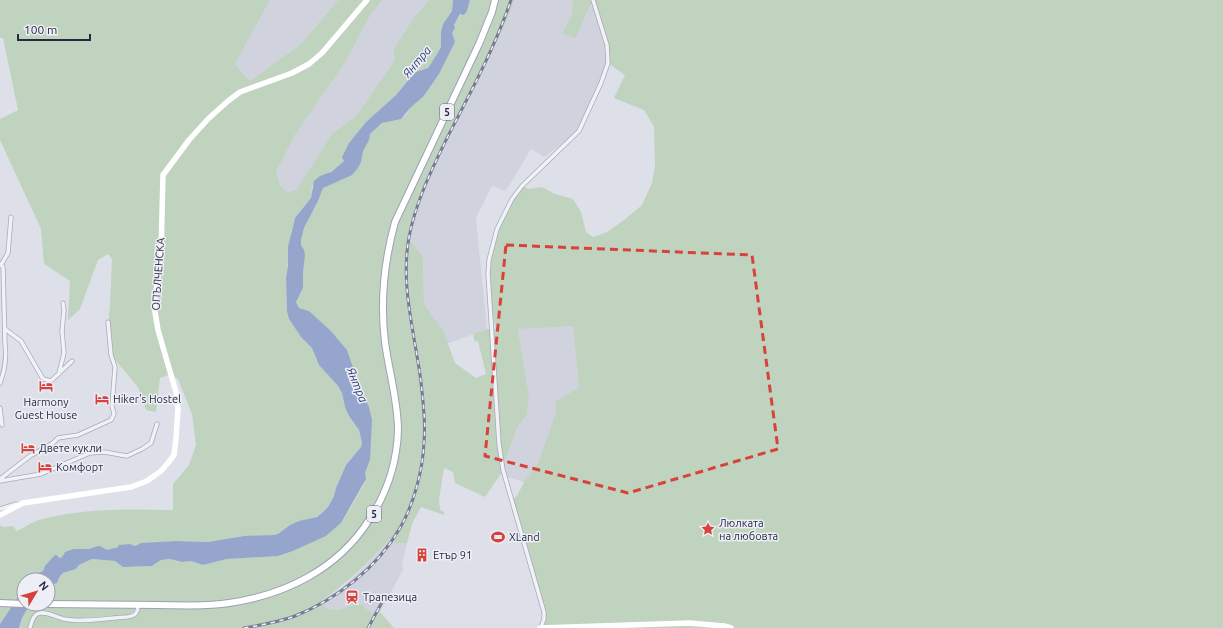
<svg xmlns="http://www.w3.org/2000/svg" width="1223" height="628" font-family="Ubuntu,sans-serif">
<rect width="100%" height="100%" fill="#dee0e9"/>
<!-- built -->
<path fill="#d0d2de" d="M270 0H338L301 44 250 81 235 64Z
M382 0H429L415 16 411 25 395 56 393 63 356 116 332 134 297 189 288 192 281 187 276 172 295 135 346 61 368 19Z
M514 0H573L572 14 562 34 592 0 607 45 608 63 579 131 544 157 531 149 506 191 492 186 476 218 487 329 447 344 443 330 424 304 423 257 409 239 413 217 429 174 506 23Z
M573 325 579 387 555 402 556 412 538 463 524 482 500 475 517 428 527 413 529 396 518 329Z
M390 539 396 543H407L402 564 403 570 380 612 372 613 359 603 339 610 327 609 323 605 322 600 342 587 360 571Z"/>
<!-- green -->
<path fill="#bfd3bf" d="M0 0H270L235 64 250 81 301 44 338 0H382L368 19 346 61 295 135 276 172 281 187 288 192 297 189 332 134 356 116 393 63 395 56 393 51 415 16 429 0H453L452 11 443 24 441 32V47L437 54 428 68 416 73 409 78 396 95 366 122 349 143 344 161 312 186 311 198 295 218 291 233 286 278 287 312 289 319 301 337 312 348 319 365 338 386 342 393 345 407 349 416 359 430 362 443 361 447 346 465 336 488 334 496 328 507 322 513 317 517 290 525 278 534 256 537 244 536 208 542 176 541 138 544 135 546 130 544 117 548 107 550 94 547 84 550 82 549 64 553 62 557 60 558 58 556 43 571 39 572 33 578V580H24V588L0 624V526L4 527 13 526 17 531C24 528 31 522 39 520 82 508 128 509 173 510V484L189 465 196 445 192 414 178 379 171 374 160 378 156 412 146 410 138 387 111 355 108 326 110 305 112 259 108 254 98 260 80 309 68 320 70 281 44 264 41 229 0 140V119L18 110 3 38H0Z
M470 0H514L506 23 429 174 420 198 409 239 423 257 424 304 443 330 455 363 476 378 486 374 478 341 475 342 473 334 487 329H496L491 308 488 274 491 248 504 214 522 186 529 189 542 187 555 194 573 199 581 212 586 232 593 237 607 232 624 220 642 205 652 183 655 166 654 127 644 110 614 98 625 75 608 63 607 45 593 0H1223V628H542L544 612 511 500 517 496 524 482 538 463 556 412 555 402 579 387 573 326 518 329 529 396 527 414 517 428 500 475 485 497 455 483 453 472 444 468 439 499 440 510 444 512V515L421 507 412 524 407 543H396L390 539C368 562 349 582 322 600L323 605 327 609 339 610 359 603 372 613 380 612 394 628H19L22 618 30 604H48V586L57 583 60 576 63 573 76 569 79 565 92 559 115 561 123 567 152 566 161 560 170 559 182 562 191 561 203 565 227 559 278 556 293 551 326 536 341 523 355 500 365 482V473L370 460V447L361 393 354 386 353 367 347 350 331 331 309 311 299 308 296 302 303 288V280L301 240 304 228 318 201 323 188 358 168 361 162 362 152 370 134 382 123 405 116 411 107 423 97 439 74 455 42 452 33 455 28 454 25 461 14 467 11Z
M573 0H592L576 38 562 34 572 14Z"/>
<!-- water -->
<path fill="#96a5cb" d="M453 0H470L467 11 464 15 460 14 454 25 455 28 452 33 455 42 439 74 423 97 411 107 401 119 382 123 370 134 369 140 363 151 361 162 358 168 352 175 323 188 318 201 304 228 301 240V245L304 250 305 255 303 272V288L296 302 299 308 309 311 331 331 347 350 353 367 354 386 365 399 369 407 372 420 370 460 365 473 366 479 341 523 326 536 293 551 278 556 227 559 203 565 191 561 182 562 170 559 161 560 152 566 123 567 115 561 92 559 79 565 76 569 63 573 60 576 57 583 48 586V580H33L35 574 43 571 45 566 54 556 56 555 60 558 62 557 65 552C74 548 75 549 84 549 89 550 95 546 100 546L107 550 114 548H117L119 545 130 544 135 546 141 543 176 541 208 542 244 536 273 535 278 534 290 525 299 521 317 517 322 513 328 507 334 496 336 488 346 465 361 447 362 443 359 430 349 416 345 407 342 393 338 386 319 365 312 348 301 337 289 319 287 312 286 278 288 265V247L295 218 311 198 314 181 320 176 331 172 344 161 342 157 349 143 366 122 396 95 409 79 416 72 428 68 437 54 441 47V32L443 24 452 11Z
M24 588V604H30L22 618 19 628H0V624Z"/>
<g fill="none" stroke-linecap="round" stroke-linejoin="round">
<!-- street casing -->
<g stroke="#a7a9b7" stroke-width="5">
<path id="street" d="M0 264 3 267 5 344C7 359 5 370 0 383
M1 265 8 253 11 217
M5 329 21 341 43 379 51 381 72 361
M59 373 64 353 62 331 64 310 63 303
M0 408 2 425
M0 479 30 456 53 443 58 438 78 435 111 420 114 414 112 406 115 367 111 355 108 322
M0 481 41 474 90 453 104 452 127 456 142 449 151 443 157 424
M0 509 16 504
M541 627 544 619V612L503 470 499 444 488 274 489 260 497 229 512 199 522 186 579 131 601 83 608 63 607 45 593 0
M30 628C31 624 32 617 37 614 44 610 56 617 64 619 84 623 107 618 127 617 135 616 138 613 138 605"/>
</g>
<!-- primary casing -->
<g stroke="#9da1b5" stroke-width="8">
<path id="primary" d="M0 603 24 604
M48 604C84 604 121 605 157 605 180 605 206 607 229 603 285 595 338 569 369 520 387 493 397 463 398 430 398 401 389 372 385 342 380 301 384 262 395 222L479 44 492 12 495 0"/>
</g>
<!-- street -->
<use href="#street" stroke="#f1f2f7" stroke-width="3.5"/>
<!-- secondary -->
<path stroke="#fff" stroke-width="5.5" d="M0 515 23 503 131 487 147 481 161 471 168 463 174 455 176 438 178 409 176 392 158 330 154 306 161 255 163 175 189 140 208 119 228 101 240 92 292 73 309 64 322 53 367 0
M540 628 689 623 724 626 731 628"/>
<!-- primary -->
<use href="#primary" stroke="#fff" stroke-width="6"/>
<!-- rail casing -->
<g stroke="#767b93" stroke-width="3">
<path id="rail" d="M244 628C261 625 279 622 295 616 337 599 377 568 400 528 414 504 423 469 424 442 426 422 423 402 421 382 415 334 400 286 409 237 416 201 432 169 448 136 471 92 495 47 511 0
M368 628 381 604"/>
</g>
<!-- rail -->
<use href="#rail" stroke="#eeeff6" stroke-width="1.5" stroke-dasharray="4.5" stroke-linecap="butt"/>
</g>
<!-- marked area -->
<path fill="none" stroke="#d7433a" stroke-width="3" stroke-dasharray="8 5" stroke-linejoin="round" d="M506 245 752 255 778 449 628 493 485 456Z"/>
<!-- icons -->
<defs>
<g id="hotel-bare" transform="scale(1.08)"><path d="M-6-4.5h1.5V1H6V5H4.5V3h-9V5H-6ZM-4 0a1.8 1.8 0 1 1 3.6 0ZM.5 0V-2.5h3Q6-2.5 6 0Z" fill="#d7433a" stroke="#eeeff6" stroke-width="2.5" paint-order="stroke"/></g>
<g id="sight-bare" transform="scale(1.08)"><path d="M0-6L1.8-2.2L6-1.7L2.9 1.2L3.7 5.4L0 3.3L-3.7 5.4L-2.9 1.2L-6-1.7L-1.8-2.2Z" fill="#d7433a" stroke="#eeeff6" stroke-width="2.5" paint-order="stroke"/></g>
<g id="stadium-bare" transform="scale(1.08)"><path d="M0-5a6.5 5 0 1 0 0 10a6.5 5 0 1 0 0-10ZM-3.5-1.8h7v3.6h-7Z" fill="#d7433a" stroke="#eeeff6" stroke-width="2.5" paint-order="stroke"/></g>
<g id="building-bare" transform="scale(1.08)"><path d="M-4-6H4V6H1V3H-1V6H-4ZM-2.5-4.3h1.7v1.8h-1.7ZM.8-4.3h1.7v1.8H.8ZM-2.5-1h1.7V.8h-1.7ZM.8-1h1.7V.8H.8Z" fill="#d7433a" stroke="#eeeff6" stroke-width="2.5" paint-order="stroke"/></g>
<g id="station-bare" transform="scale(1.08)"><path d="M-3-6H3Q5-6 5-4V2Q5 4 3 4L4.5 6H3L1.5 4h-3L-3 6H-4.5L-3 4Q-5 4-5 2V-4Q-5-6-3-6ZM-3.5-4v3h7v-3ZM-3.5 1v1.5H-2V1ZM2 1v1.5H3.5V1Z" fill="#d7433a" stroke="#eeeff6" stroke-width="2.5" paint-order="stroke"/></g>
</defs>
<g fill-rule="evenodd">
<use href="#hotel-bare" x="46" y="386"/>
<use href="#hotel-bare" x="102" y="399"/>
<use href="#hotel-bare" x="28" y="448"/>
<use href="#hotel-bare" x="45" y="467"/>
<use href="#sight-bare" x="708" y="529"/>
<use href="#stadium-bare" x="498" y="537"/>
<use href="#building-bare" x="422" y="555"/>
<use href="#station-bare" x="352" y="597"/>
</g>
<g text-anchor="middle" stroke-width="3" stroke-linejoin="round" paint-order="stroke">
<!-- shield labels -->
<g fill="#eeeff6" stroke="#626577" stroke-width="1">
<rect x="440" y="104" width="14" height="16" rx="3"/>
<rect x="367" y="506" width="14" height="16" rx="3"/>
</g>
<g font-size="10" font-weight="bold" fill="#262a41">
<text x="447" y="116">5</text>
<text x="374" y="518">5</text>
</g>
<!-- street labels -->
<g font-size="11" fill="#262a41" stroke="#eeeff6">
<text transform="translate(158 274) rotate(-86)" y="4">ОПЪЛЧЕНСКА</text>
</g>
<!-- poi labels -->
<g font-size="11" fill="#262a41" stroke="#eeeff6" text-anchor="start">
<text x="113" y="403">Hiker's Hostel</text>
<text x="46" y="406" text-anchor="middle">Harmony<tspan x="46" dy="13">Guest House</tspan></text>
<text x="39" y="452">Двете кукли</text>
<text x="56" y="471">Комфорт</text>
<text x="719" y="527">Люлката<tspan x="719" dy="13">на любовта</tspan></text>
<text x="509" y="541">XLand</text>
<text x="433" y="559">Етър 91</text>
<text x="363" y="601">Трапезица</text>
</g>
<!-- water labels -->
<g font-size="12" font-style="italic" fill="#2e3f77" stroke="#eeeff6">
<text transform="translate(417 62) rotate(-50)" y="4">Янтра</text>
<text transform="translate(357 385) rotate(68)" y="4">Янтра</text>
</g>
</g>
<!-- north arrow -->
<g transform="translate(36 592) rotate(52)"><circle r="19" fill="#eeeff6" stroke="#9ea0ae"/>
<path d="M0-3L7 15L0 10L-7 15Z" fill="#d7433a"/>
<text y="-6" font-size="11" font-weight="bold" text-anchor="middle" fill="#262a41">N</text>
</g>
<!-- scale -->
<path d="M18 34v6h72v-6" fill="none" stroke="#262a41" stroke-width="2"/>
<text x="24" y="34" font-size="12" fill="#262a41" stroke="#eeeff6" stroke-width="3" paint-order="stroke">100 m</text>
</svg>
